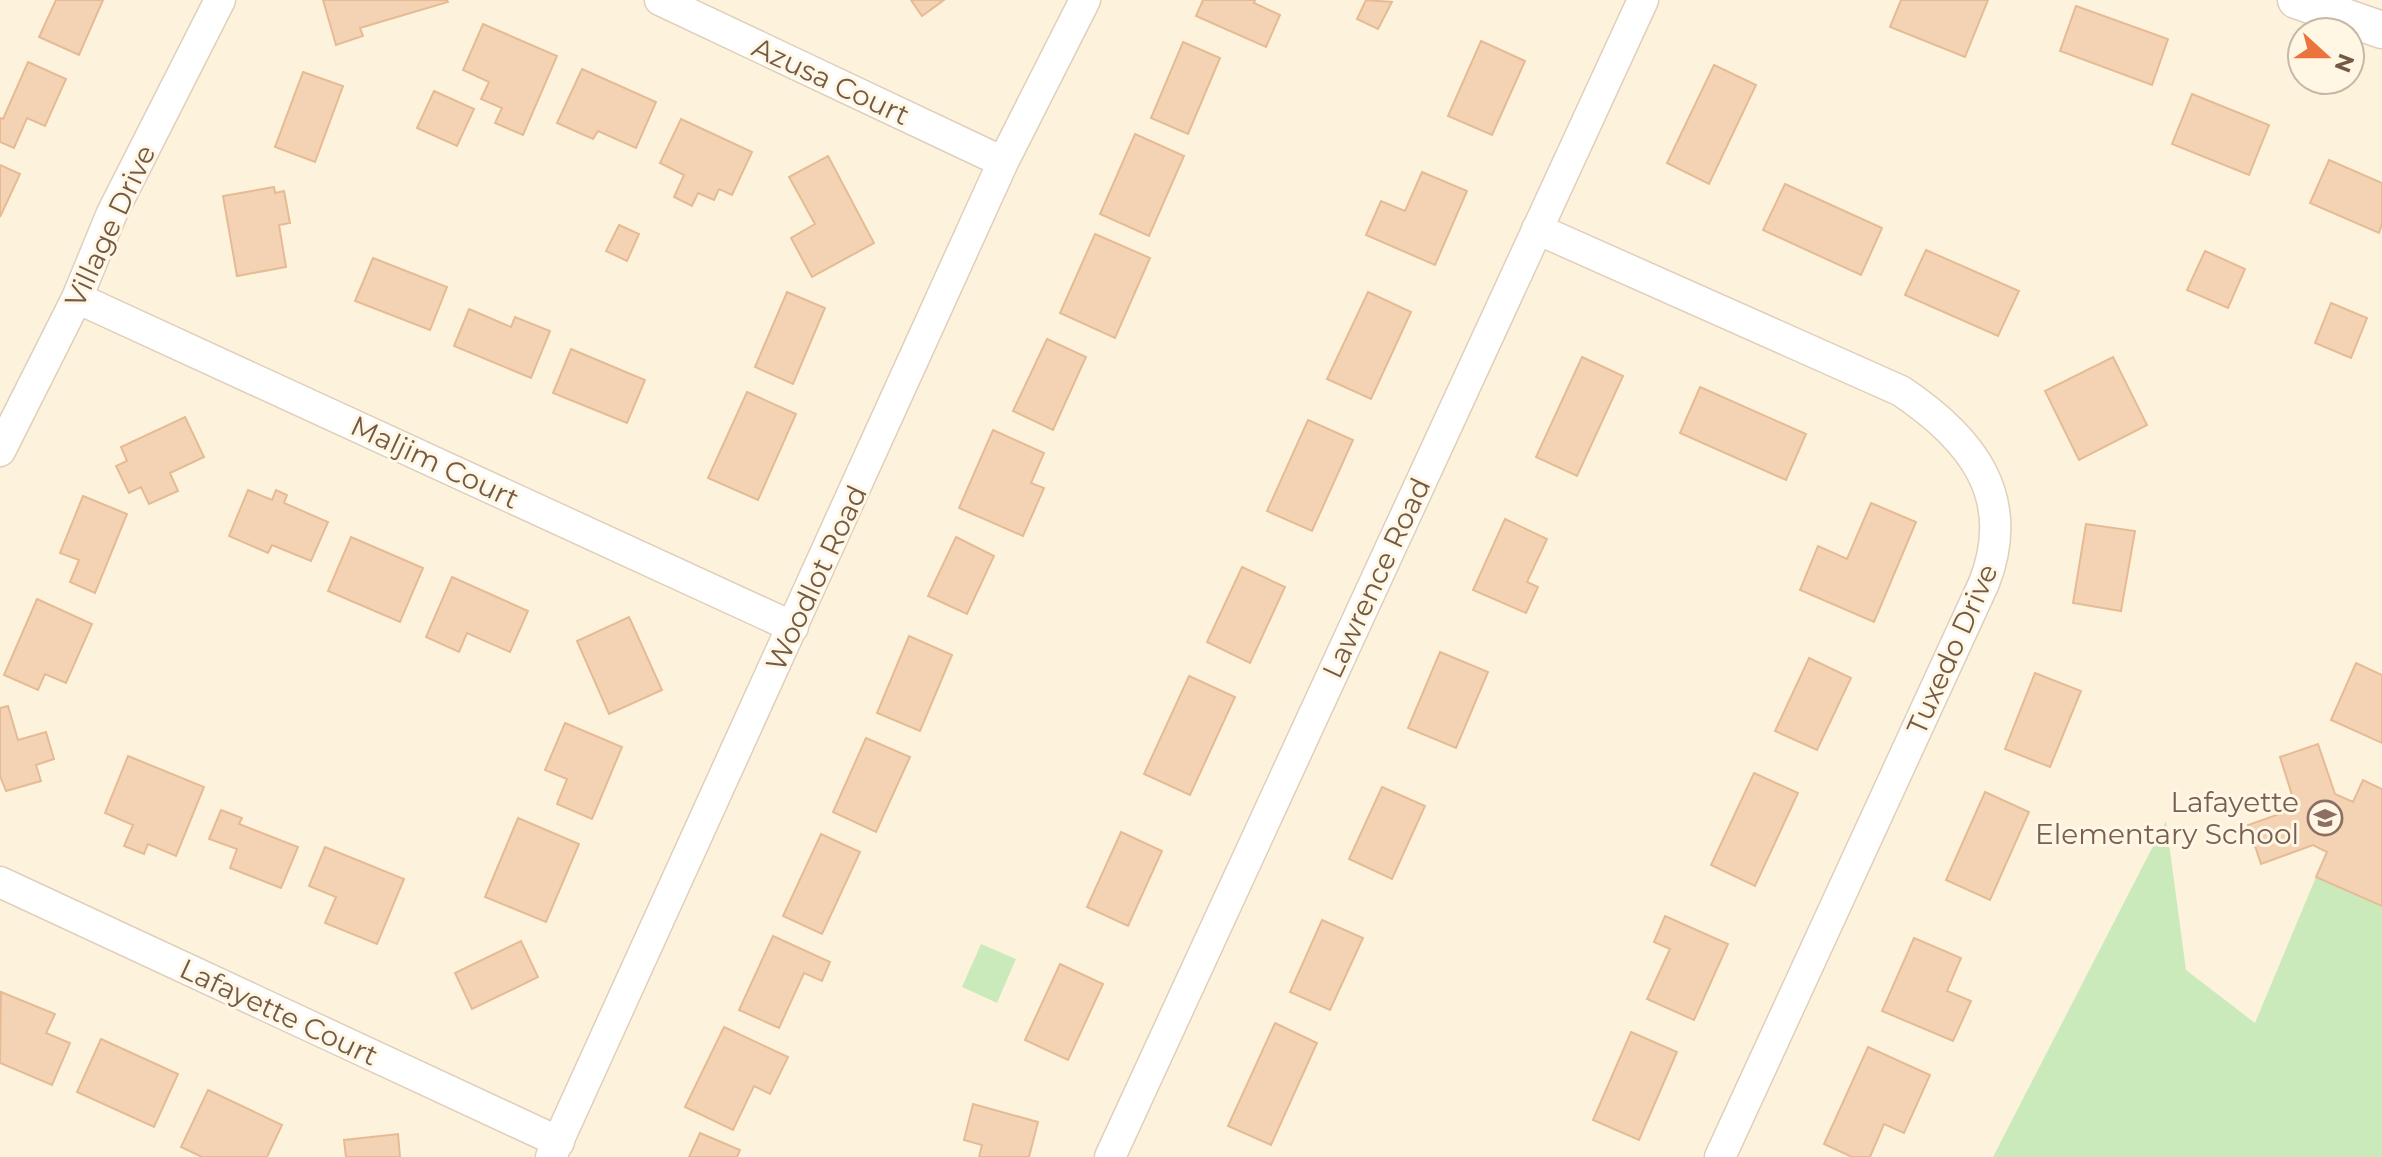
<svg xmlns="http://www.w3.org/2000/svg" width="2382" height="1157" font-family="Montserrat,sans-serif">
<rect width="100%" height="100%" fill="#fdf3dd"/>
<!-- green -->
<path fill="#cbeabc" d="M2166 821 2186 970 2255 1023 2316 877 2382 906V1157H1993Z
M981 944 1016 959 997 1003 962 987Z"/>
<!-- building -->
<path fill="#f3d3b4" stroke="#e6bb94" stroke-width="2" d="M56 0H103L79 55 39 37Z
M323 0H447L448 2 360 28 363 36 336 45Z
M911 0H944L922 16Z
M1203 0H1255L1254 3 1280 15 1266 47 1196 16Z
M1366 0 1392 2 1378 29 1357 19Z
M1901 0H1988L1965 57 1890 27Z
M2076 6 2168 39 2152 85 2060 51Z
M483 24 557 56 523 135 495 123 502 108 481 99 489 82 463 70Z
M1481 41 1525 61 1492 135 1448 116Z
M1183 42 1220 58 1188 134 1151 118Z
M28 62 66 79 45 126 27 118 14 148 0 142V118L3 119Z
M1714 65 1756 85 1709 184 1667 163Z
M582 69 656 102 636 148 598 131 593 139 557 123Z
M303 72 343 86 315 162 275 147Z
M434 91 474 109 457 146 417 128Z
M2192 94 2269 125 2249 175 2172 144Z
M681 119 752 152 732 195 719 189 714 200 698 193 692 206 674 197 684 175 660 163Z
M1135 134 1184 156 1149 236 1100 214Z
M828 156 874 243 812 277 791 238 815 224 789 177Z
M2329 160 2382 183V224L2379 233 2310 203Z
M0 165 20 174 0 217Z
M1422 172 1467 191 1435 265 1366 235 1381 201 1405 211Z
M1785 184 1882 228 1861 275 1763 230Z
M274 187 275 193 284 191 290 223 279 225 286 267 237 276 223 196Z
M619 225 639 234 627 261 606 251Z
M1095 234 1150 258 1115 338 1060 313Z
M1926 250 2019 291 1998 336 1905 295Z
M2205 251 2245 269 2228 308 2187 290Z
M373 258 447 287 430 330 355 301Z
M787 292 825 308 793 384 755 367Z
M1368 292 1411 312 1371 399 1327 379Z
M2331 303 2367 318 2351 358 2315 343Z
M469 309 511 327 515 317 550 331 531 378 454 346Z
M1047 339 1086 357 1053 430 1013 411Z
M571 349 645 380 627 423 553 393Z
M1582 357 1623 376 1577 476 1536 457Z
M2113 357 2147 425 2079 460 2045 391Z
M1700 387 1806 434 1786 480 1680 433Z
M747 392 796 414 758 500 708 478Z
M185 417 204 457 170 473 178 491 149 504 141 487 129 493 116 466 127 461 121 447Z
M1308 420 1353 440 1312 531 1267 511Z
M993 430 1044 453 1031 483 1044 488 1023 536 959 508Z
M248 490 272 500 276 490 287 495 284 503 328 522 311 561 272 545 268 553 229 536Z
M83 496 127 514 95 593 70 582 79 560 60 553Z
M1871 503 1916 522 1874 622 1800 590 1818 546 1847 559Z
M1505 519 1547 539 1527 582 1538 587 1526 613 1473 590Z
M2086 524 2135 531 2121 611 2073 603Z
M351 537 423 568 400 622 328 591Z
M956 537 994 556 967 614 928 596Z
M1242 567 1285 587 1250 663 1207 642Z
M452 577 528 611 510 652 467 633 459 652 426 637Z
M37 599 92 624 66 683 45 674 38 690 4 675Z
M629 617 662 690 609 714 577 641Z
M909 636 952 655 920 731 877 713Z
M1440 652 1488 672 1456 748 1408 728Z
M1809 658 1851 678 1817 750 1775 731Z
M2356 663 2382 675V743L2331 720Z
M2035 673 2081 691 2050 767 2005 749Z
M1189 676 1235 697 1190 795 1144 774Z
M8 706 18 740 46 732 54 759 36 765 41 781 6 791 0 776V708Z
M565 723 622 747 592 819 557 804 567 779 545 770Z
M866 738 910 757 876 832 833 812Z
M2318 744 2335 794 2353 802 2363 780 2382 789V906L2316 877 2327 852 2313 845 2261 864 2248 825 2288 811 2293 798 2280 757Z
M128 756 204 787 176 856 148 844 144 854 124 846 133 825 105 813Z
M1754 773 1798 793 1755 886 1711 865Z
M1382 787 1425 806 1392 879 1349 859Z
M1985 792 2029 812 1990 900 1946 880Z
M221 810 242 818 239 824 298 847 281 888 230 868 237 849 209 839Z
M518 818 579 844 546 922 485 897Z
M1121 832 1162 851 1128 926 1087 907Z
M821 834 860 852 822 934 783 916Z
M325 847 404 879 377 944 325 923 336 897 309 886Z
M1665 916 1728 944 1694 1020 1647 999 1670 949 1654 942Z
M1322 920 1363 938 1330 1010 1290 992Z
M773 936 830 962 822 981 804 973 779 1028 739 1010Z
M1914 938 1961 958 1947 991 1971 1001 1953 1041 1882 1011Z
M521 941 538 977 472 1009 455 973Z
M1060 964 1103 984 1068 1060 1025 1040Z
M1 992 55 1014 46 1033 70 1043 52 1085 0 1063Z
M1275 1023 1317 1043 1271 1145 1228 1126Z
M724 1027 788 1057 770 1094 754 1086 733 1130 685 1107Z
M1631 1032 1677 1052 1639 1140 1593 1120Z
M101 1039 178 1074 154 1127 77 1092Z
M1868 1047 1930 1075 1904 1133 1884 1124 1870 1157H1852L1824 1144Z
M208 1090 282 1125 267 1157H202L181 1147Z
M973 1104 1038 1122 1029 1157H979L982 1145 964 1140Z
M700 1133 740 1150 737 1157H689Z
M398 1134 400 1157H346L344 1140Z"/>
<g fill="none" stroke-linecap="round" stroke-linejoin="round">
<!-- minor casing -->
<g stroke="#e0cfba" stroke-width="33">
<path id="minor" d="M660 0 1003 162
M1537 229 1901 391C1971 438 2018 496 1984 583L1720 1157
M77 298 793 627
M0 451 77 298 112 213 220 0
M0 882 559 1142
M551 1157 1003 162 1085 0
M1110 1157 1643 0"/>
</g>
<!-- tertiary casing -->
<g stroke="#e0cfba" stroke-width="39">
<path id="tertiary" d="M2296 0 2382 30"/>
</g>
<!-- minor -->
<use href="#minor" stroke="#fff" stroke-width="30"/>
<!-- tertiary -->
<use href="#tertiary" stroke="#fff" stroke-width="36"/>
</g>
<!-- icons -->
<defs>
<g id="school-ring" transform="scale(1.8)"><circle r="9.5" fill="#fff7e4" stroke="#8d6e63" stroke-width="1.5"/><path d="M0-5L7-2L0 1L-7-2ZM-4 1L0 2.5L4 1V4Q0 6-4 4Z" fill="#8d6e63"/></g>
</defs>
<g fill-rule="evenodd">
<use href="#school-ring" x="2325" y="818"/>
</g>
<g text-anchor="middle" stroke-width="6" stroke-linejoin="round" paint-order="stroke">
<!-- street labels -->
<g font-size="28" fill="#725a46" stroke="#fff7e4">
<text transform="translate(831 81) rotate(25)" y="10">Azusa Court</text>
<text transform="translate(110 226) rotate(-65)" y="10">Village Drive</text>
<text transform="translate(435 462) rotate(25)" y="10">Maljim Court</text>
<text transform="translate(816 578) rotate(-65)" y="10">Woodlot Road</text>
<text transform="translate(1376 578) rotate(-65)" y="10">Lawrence Road</text>
<text transform="translate(1952 649) rotate(-66)" y="10">Tuxedo Drive</text>
<text transform="translate(279 1012) rotate(25)" y="10">Lafayette Court</text>
</g>
<!-- education labels -->
<g font-size="28" fill="#785e54" stroke="#fff7e4" text-anchor="end">
<text x="2299" y="812">Lafayette<tspan x="2299" dy="32">Elementary School</tspan></text>
</g>
</g>
<!-- north arrow -->
<g transform="translate(2326 56) rotate(111)"><circle r="38" fill="#fff7e4" stroke="#c7b8a5" stroke-width="2"/>
<path d="M0-6L14 30L0 20L-14 30Z" fill="#eb743e"/>
<text y="-12" font-size="22" font-weight="bold" text-anchor="middle" fill="#725a46">N</text>
</g>
</svg>
